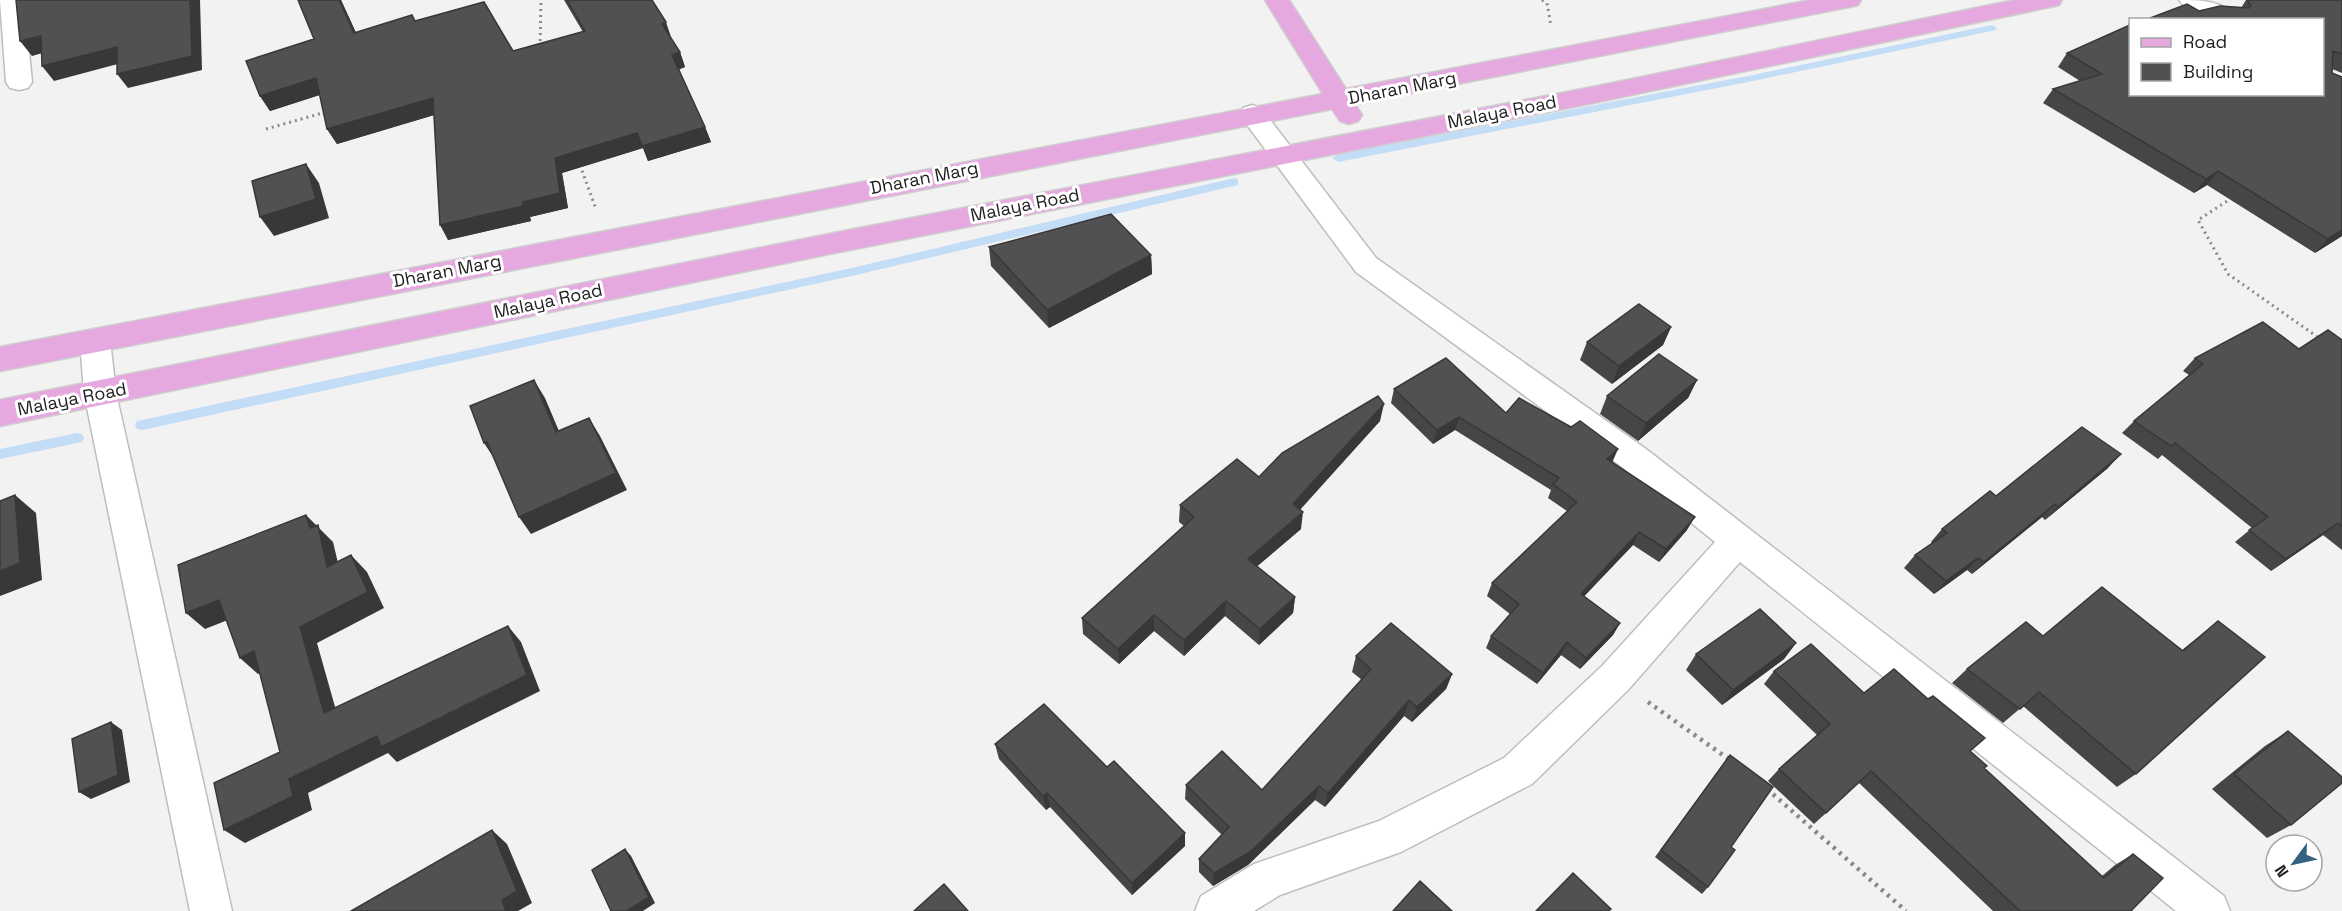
<svg xmlns="http://www.w3.org/2000/svg" width="2342" height="911" font-family="'Space Grotesk',sans-serif">
<rect width="100%" height="100%" fill="#f2f2f3"/>
<g fill="none" stroke-linecap="round" stroke-linejoin="round">
<!-- stream -->
<path fill="#c2ddf5" fill-rule="evenodd" d="M1992 25 1997 28 1996 30 1753 81 1338 162 1332 158 1338 154 1753 75Z
M1234 178 1238 179V185L856 275 142 430 137 429 135 425 137 421 142 420 856 267Z
M77 433 82 434 84 438 82 442 0 459V449Z"/>
<!-- minor casing -->
<g stroke="#bebebf" stroke-width="3">
<path id="minor" d="M0 0H24L32 82 28 88 19 90 10 88 6 82Z
M2179 0C2200 0 2225 0 2238 20 2217 20 2193 20 2179 0Z
M1252 105 1261 108 1376 258 1646 449 2224 896 2230 911H2176L1740 562 1628 690 1532 784 1401 852 1280 895 1254 911H1195L1201 896 1254 864 1379 821 1504 758 1602 666 1715 542 1622 467 1356 272 1239 114 1243 108Z
M95 329 106 332 110 340 116 393 232 911H190L84 393 80 340 84 332Z"/>
</g>
<!-- primary casing -->
<g stroke="#cecece" stroke-width="3">
<path id="primary" d="M1265 0H1289L1346 89 1811 0H1861L1858 5 1849 7 1355 104 1362 115 1358 121 1349 124 1340 121 1332 109 0 371V347L1323 94Z
M2015 0H2062L2059 5 2050 7 1593 103 834 253 0 426V400L834 233 1593 87Z"/>
</g>
<!-- path-far1 -->
<path stroke="#89898a" stroke-width="3" stroke-dasharray="2 4" stroke-linecap="butt" d="M1542 0 1547 3 1551 26
M540 47 541 0
M266 129 326 112
M580 165 596 209
M2232 198 2198 220 2228 274 2319 338"/>
<!-- path -->
<path stroke="#89898a" stroke-width="4.5" stroke-dasharray="3 5" stroke-linecap="butt" d="M1648 702 1730 760
M1767 789 1906 911"/>
<!-- minor -->
<use href="#minor" fill="#fff" fill-rule="evenodd"/>
<!-- primary -->
<use href="#primary" fill="#e5a9e0" fill-rule="evenodd"/>
</g>
<!-- wall -->
<path fill="#464547" d="M298 0H341L356 33 415 21 513 51 583 32 564 0H652L670 38 680 52 685 67 679 69 705 127 711 142 648 161 643 148 562 173 568 208 530 217 531 221 448 240 434 115 337 144 327 129 320 95 270 111 260 96 314 39Z
M2246 0H2342V73L2332 69V73L2342 77V236L2315 253 2207 185 2194 193 2043 103 2053 89 2080 81 2058 67 2067 53 2145 20 2199 11 2241 8Z
M989 247 1151 255 1152 274 1049 328 991 266Z
M1671 327 1663 345 1612 384 1580 360 1587 342Z
M2342 340V550L2323 535 2271 571 2235 542 2252 528 2162 455 2158 459 2122 433 2134 421 2189 375 2183 371 2195 358 2299 349Z
M1697 380 1688 398 1638 441 1600 414 1607 396Z
M1394 389 1506 413 1612 462 1687 530 1659 562 1633 545 1584 596 1620 623 1613 635 1580 669 1561 655 1537 684 1486 648 1491 636 1510 614 1487 596 1492 583 1567 511 1548 498 1551 490 1455 430 1433 444 1391 403Z
M1380 421 1300 510 1301 529 1257 566 1295 597 1293 613 1259 645 1225 616 1184 656 1154 631 1119 664 1083 634 1082 618 1184 526 1179 522 1180 505 1259 477Z
M2108 468 2045 520 2042 517 1972 574 1967 570 1934 594 1904 568 1915 555 1932 543 1931 542 1942 529 1996 496Z
M2218 621 2136 774 2117 787 2023 706 2003 723 1952 683 1967 669 2043 636 2182 650Z
M1796 643 1784 659 1722 705 1686 670 1696 654Z
M1356 656 1452 674 1446 689 1412 722 1404 716 1325 807 1315 800 1248 865 1213 886 1199 872V859L1222 835 1185 799 1186 785 1262 790 1362 680 1352 672Z
M1774 671 1864 693 1970 751 1984 768 2102 876 2115 865 2133 854 2131 911H1993L1859 783 1814 824 1768 781 1779 769 1817 735 1764 684Z
M2288 731 2291 825 2267 838 2212 789 2265 746Z
M995 744 1185 846 1132 895 1050 807 1046 810 999 759Z
M1730 755 1731 847 1708 887 1702 894 1655 857Z"/>
<!-- shaded-wall -->
<path fill="#393839" d="M190 0H200L202 70 128 88 117 74Z
M339 0H341L363 48 354 33Z
M666 22 671 37 667 39 662 24Z
M41 36 53 50 32 56 20 41Z
M117 47 129 61 54 81 42 66Z
M680 52 685 67 678 70 672 55Z
M316 78 325 93 270 111 260 96Z
M433 98 441 113 337 144 327 129Z
M705 127 711 142 648 161 643 148 562 173 568 208 530 217 531 221 448 240 440 225 523 202 555 158 637 133Z
M306 164 319 183 329 218 274 236 260 217Z
M2218 171 2207 185 2194 193 2206 179Z
M2342 230V236L2315 253 2328 239Z
M1151 255 1152 274 1049 328 1047 310Z
M1671 327 1663 345 1612 384 1619 366Z
M534 380 545 398 567 450 556 432Z
M1697 380 1688 398 1638 441 1646 423Z
M1384 404 1380 421 1290 520 1293 504Z
M1459 417 1455 430 1433 444 1437 430Z
M589 418 600 436 627 490 531 534 519 517Z
M487 442 496 461 484 443Z
M1618 449 1612 463 1607 459Z
M2121 454 2108 468 2045 520 2058 507Z
M15 495 36 513 42 580 0 596V571Z
M2055 504 2042 517 1972 574 1984 562Z
M1303 512 1301 529 1247 575 1248 559Z
M306 515 333 542 343 584 327 567 310 528Z
M1695 517 1687 530 1659 562 1666 549Z
M2338 523 2323 535 2271 571 2286 559Z
M1639 532 1633 545 1575 606 1581 594Z
M351 555 367 572 384 608 317 643 341 728 324 713 300 627Z
M1978 558 1967 570 1934 594 1946 581Z
M1295 597 1293 613 1259 645 1260 629Z
M219 600 238 616 205 629 186 613Z
M1226 601 1225 616 1184 656V640Z
M1154 615V631L1119 664 1118 649Z
M1620 623 1613 635 1580 669 1586 658Z
M508 626 521 642 540 691 397 762 388 753 308 793 312 810 245 843 224 830 289 779Z
M1567 642 1561 655 1537 684 1543 673Z
M1796 643 1784 659 1722 705 1733 690Z
M254 651 272 667 258 674 240 658Z
M1452 674 1446 689 1412 722 1417 707Z
M1409 700 1404 716 1325 807 1328 793Z
M111 722 122 730 130 782 91 799 79 792Z
M1319 786 1315 800 1248 865 1213 886 1214 873Z
M1047 793 1050 807 1046 810 1043 796Z
M492 830 507 844 532 903 518 911H506L502 900Z
M1185 833V846L1132 895V883Z
M625 849 631 856 655 903 643 911H627Z"/>
<!-- building -->
<path fill="#515052" stroke="#393839" stroke-width="1.5" d="M16 0H190L192 56 117 74V47L42 66 41 36 20 41Z
M298 0H339L354 33 412 15 415 21 484 2 513 51 585 31 567 0H652L666 22 662 24 680 52 672 55 705 127 642 146 637 133 555 158 560 193 523 202V206L440 225 433 98 327 129 316 78 260 96 246 61 314 39Z
M2247 0H2342V54L2333 51 2332 73 2342 77V230L2328 239 2218 171 2206 179 2053 89 2102 74 2067 53 2130 25V94H2322V20H2145L2187 4 2199 11 2220 6 2249 8 2251 6Z
M306 164 316 199 260 217 252 181Z
M1111 214 1151 255 1047 310 989 247Z
M1639 304 1671 327 1619 366 1587 342Z
M2263 322 2299 349 2328 330 2342 340V526L2338 523 2286 559 2249 530 2268 517 2175 443 2171 446 2134 421 2203 364 2195 358Z
M1659 354 1697 380 1646 423 1607 396Z
M1446 358 1506 413 1519 398 1571 427 1580 421 1618 449 1607 459 1695 517 1666 549 1639 532 1581 594 1620 623 1586 658 1567 642 1543 673 1491 636 1519 604 1492 583 1577 502 1553 484 1559 478 1459 417 1437 430 1394 389Z
M534 380 556 432 589 418 616 473 519 517 487 442 484 443 470 406Z
M1378 396 1384 404 1293 504 1303 512 1248 559 1295 597 1260 629 1226 601 1184 640 1154 615 1118 649 1082 618 1194 517 1180 505 1237 459 1259 477 1282 453Z
M2082 427 2121 454 2058 507 2055 504 1984 562 1978 558 1946 581 1915 555 1947 533 1942 529 1990 491 1996 496Z
M15 495 20 563 0 571V501Z
M306 515 310 528 318 525 327 567 351 555 368 592 300 627 324 713 508 626 527 675 381 747 377 736 289 779 293 796 224 830 214 783 280 752 254 651 240 658 219 600 186 613 178 565Z
M2102 587 2183 651 2218 621 2265 657 2136 774 2039 692 2020 709 1967 669 2026 622 2043 636Z
M1760 609 1796 643 1733 690 1696 654Z
M1391 623 1452 674 1417 707 1409 700 1328 793 1319 786 1250 852 1214 873 1199 859 1229 827 1186 785 1222 751 1262 790 1371 669 1356 656Z
M1811 644 1864 693 1894 669 1928 699 1933 696 1985 738 1970 751 1987 766 1984 768 2104 878 2133 854 2163 878 2131 911H2020L1871 771 1826 813 1779 769 1830 724 1774 671Z
M1044 704 1107 767 1114 761 1185 833 1132 883 1047 793 1043 796 995 744Z
M111 722 118 775 79 792 72 739Z
M2288 731 2342 777V783L2291 825 2234 774Z
M1730 755 1773 787 1731 847 1735 850 1708 887 1661 850Z
M492 830 517 891 502 900 506 911H351Z
M625 849 649 897 627 911H611L592 870Z
M1573 873 1611 909 1609 911H1536Z
M1420 881 1452 911H1393Z
M944 884 968 911H914Z"/>
<g text-anchor="middle" stroke-width="6" stroke-linejoin="round" paint-order="stroke">
<!-- street labels -->
<g font-size="18" fill="#1e1e1f" stroke="#fff">
<text transform="translate(1402 88) rotate(-11)" y="6">Dharan Marg</text>
<text transform="translate(1502 112) rotate(-11)" y="6">Malaya Road</text>
<text transform="translate(924 178) rotate(-11)" y="6">Dharan Marg</text>
<text transform="translate(1025 205) rotate(-11)" y="6">Malaya Road</text>
<text transform="translate(447 271) rotate(-11)" y="6">Dharan Marg</text>
<text transform="translate(548 301) rotate(-12)" y="6">Malaya Road</text>
<text transform="translate(72 399) rotate(-11)" y="6">Malaya Road</text>
</g>
</g>
<!-- legend -->
<rect x="2129" y="18" width="195" height="78" fill="#ffffff" stroke="#a5a5a5" stroke-width="1.5"/>
<rect x="2141" y="38" width="30" height="9" fill="#e5a9e0" stroke="#a5a5a5" stroke-width="1.5"/>
<text x="2183" y="48" font-size="18" fill="#1e1e1f">Road</text>
<rect x="2141" y="63" width="30" height="18" fill="#515052" stroke="#a5a5a5" stroke-width="1.5"/>
<text x="2183" y="78" font-size="18" fill="#1e1e1f">Building</text>
<!-- north arrow -->
<g transform="translate(2294 863) rotate(237)"><circle r="28" fill="#ffffff" stroke="#a5a5a5" stroke-width="1.5"/>
<path d="M0-4.5L10 22L0 15L-10 22Z" fill="#316380"/>
<text y="-9" font-size="16" font-weight="bold" text-anchor="middle" fill="#1e1e1f">N</text>
</g>
</svg>
